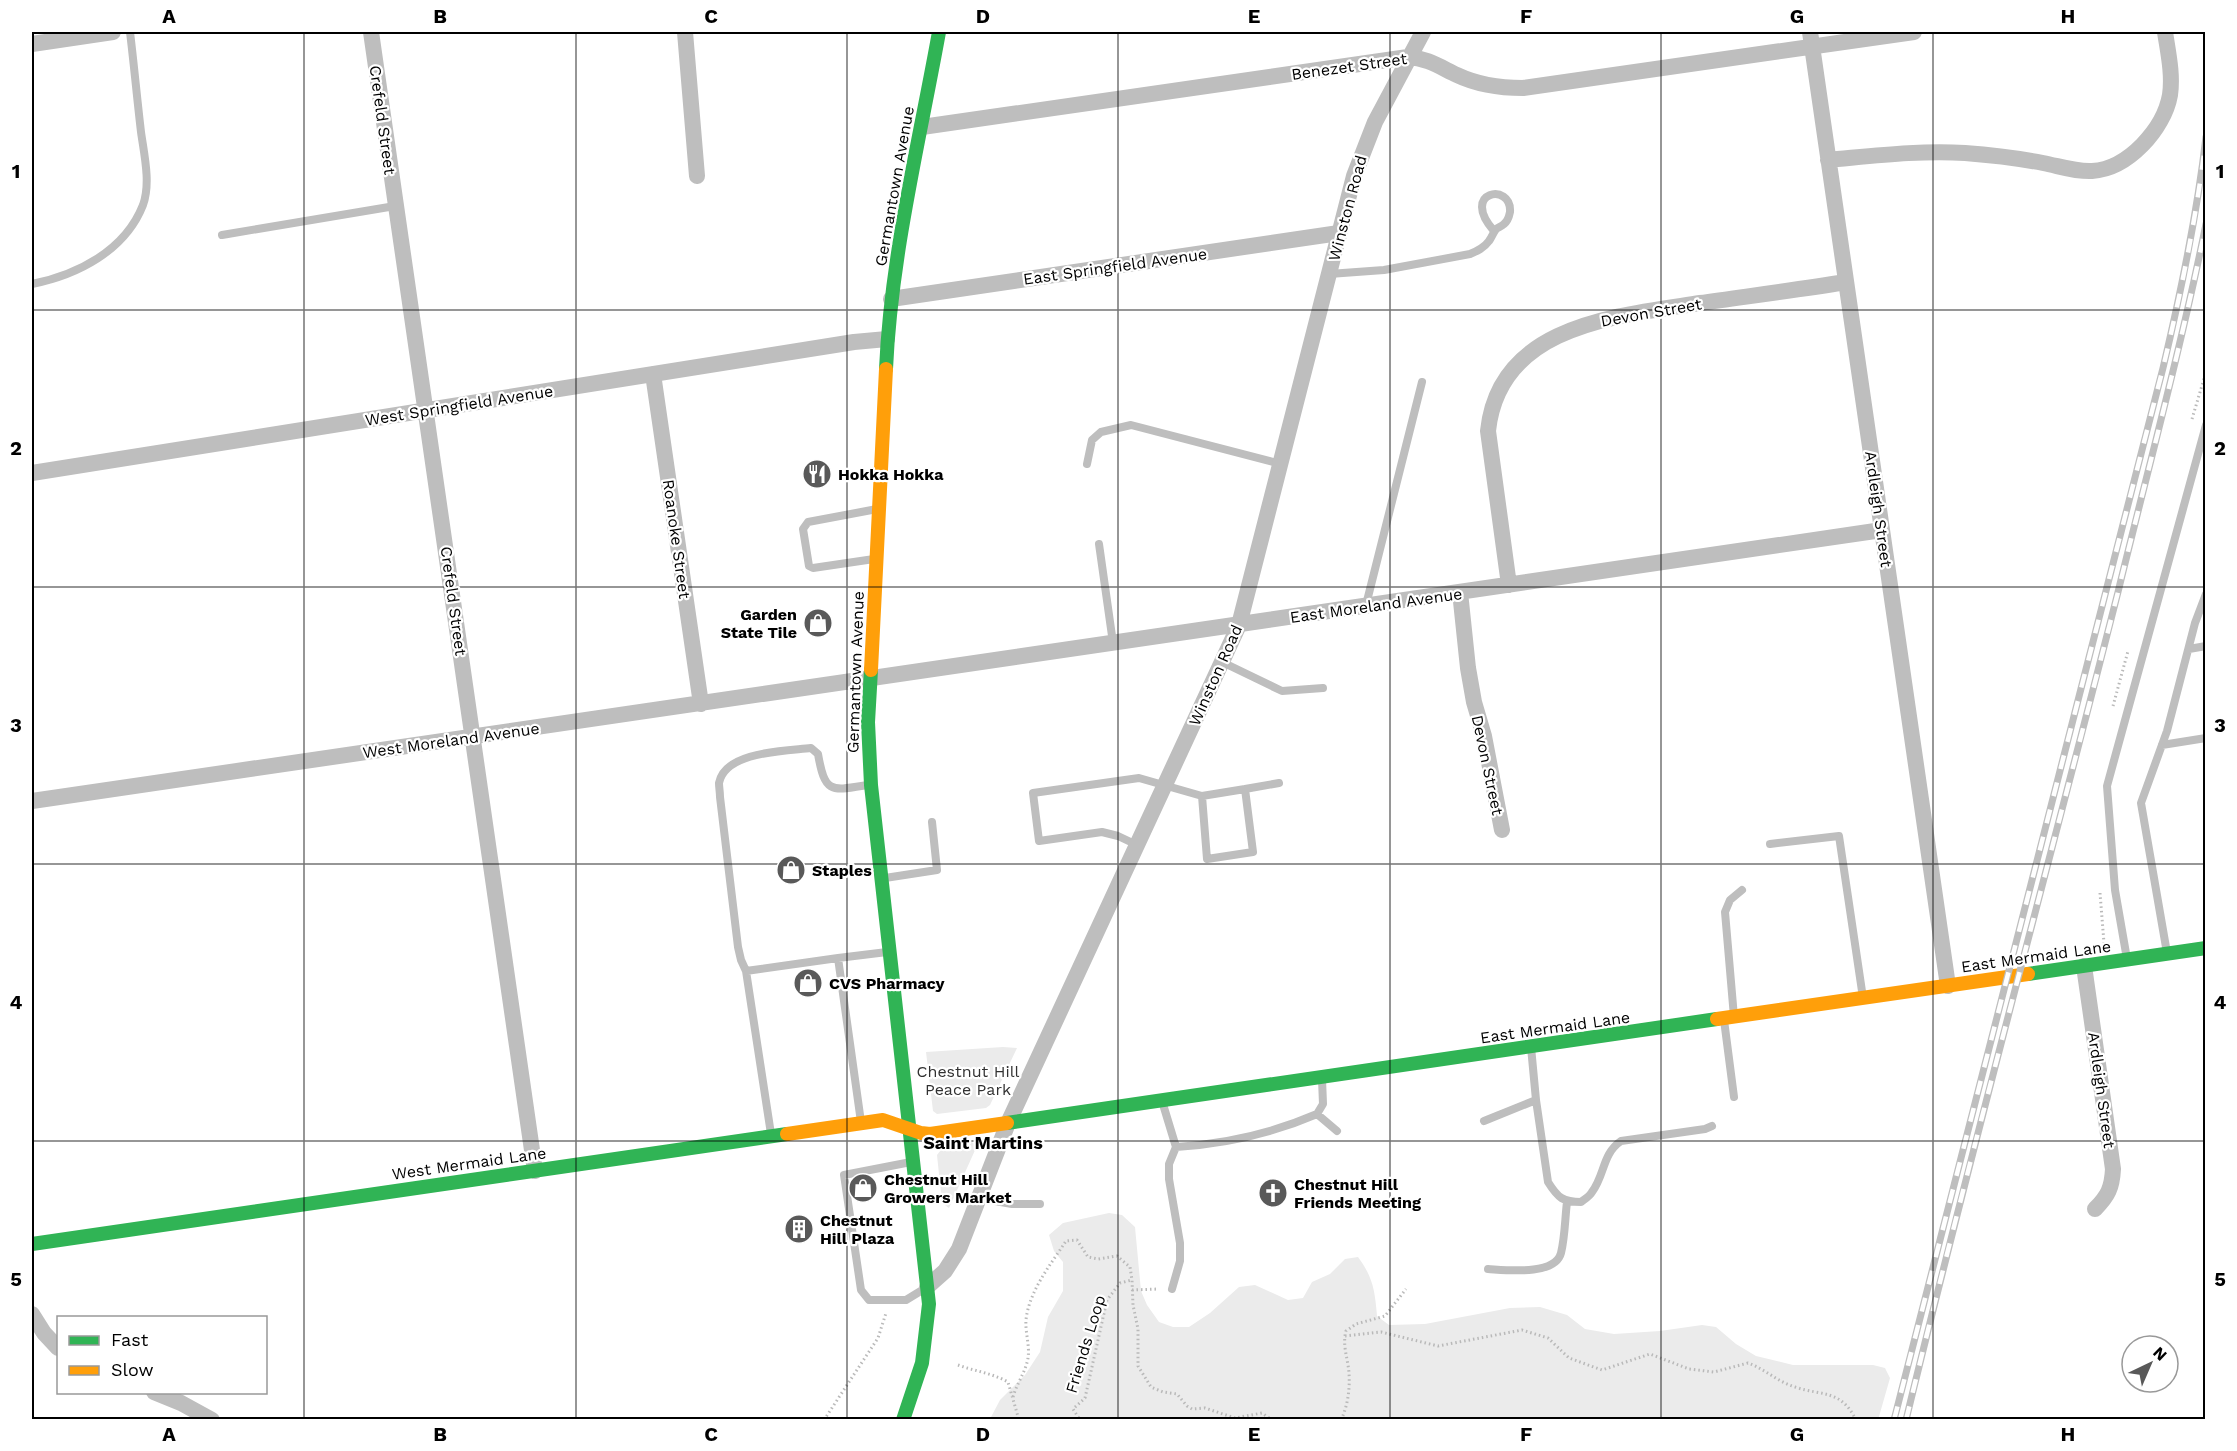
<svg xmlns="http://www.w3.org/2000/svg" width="2237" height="1451" font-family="'Work Sans',sans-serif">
<rect width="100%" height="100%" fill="#fff"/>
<!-- green -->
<path fill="#ebebeb" d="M1003 1047 1017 1048 990 1105 986 1108 937 1114 933 1111 926 1052Z
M968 1140 975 1144 976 1148 949 1208 942 1203 937 1155 940 1151 936 1145Z
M1109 1213 1122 1215 1135 1227 1141 1291 1147 1305 1159 1322 1173 1327H1189L1210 1313 1239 1287 1255 1285 1288 1300 1303 1298 1312 1282 1330 1274 1345 1259 1358 1257C1373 1277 1375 1291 1377 1316L1389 1325 1425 1324 1510 1308 1540 1307 1567 1315 1585 1329 1614 1334 1660 1331 1702 1325 1716 1327 1736 1344 1756 1356 1793 1365H1873L1885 1368 1890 1378 1878 1420 990 1419 1000 1400 1025 1375 1040 1352 1048 1317 1063 1291V1262L1054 1251 1049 1235 1063 1223Z"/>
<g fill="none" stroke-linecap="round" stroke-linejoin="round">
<!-- path -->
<path stroke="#b9b9b9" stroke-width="3" stroke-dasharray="1.5 3" stroke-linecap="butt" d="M2192 419 2206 372
M2113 706 2128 651
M2100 893 2104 943
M1132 1290 1159 1289
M1345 1336 1381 1332 1438 1346 1522 1330 1548 1338 1569 1358 1602 1370 1650 1354 1689 1369 1714 1372 1748 1363C1765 1369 1778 1382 1795 1387 1821 1396 1841 1389 1856 1420
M958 1365C974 1371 992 1373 1008 1382L1019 1420
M1013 1397C1017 1383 1026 1371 1028 1358 1030 1346 1025 1332 1026 1320 1029 1291 1051 1264 1066 1241L1077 1240 1088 1257 1098 1259 1117 1256 1130 1267 1132 1280
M824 1420 878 1338 886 1313
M1083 1420 1078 1417 1073 1409 1085 1398 1107 1300 1120 1283 1132 1280 1133 1305 1138 1329V1366L1151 1387 1163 1392 1177 1394 1187 1406 1192 1409 1205 1408 1235 1418 1262 1413 1272 1420
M1341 1420C1348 1405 1350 1389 1349 1373 1348 1359 1342 1345 1346 1331L1356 1324 1385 1316 1406 1289"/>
<!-- lane -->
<path stroke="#bebebe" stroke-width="8" d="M222 235 395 206
M1329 274 1384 270 1470 254C1477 251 1484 248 1489 241 1492 237 1493 233 1496 229 1499 227 1502 226 1504 224 1508 221 1509 217 1510 212 1512 182 1459 191 1494 231
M32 284C77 275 125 251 143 205 151 183 144 154 141 132 137 98 134 65 130 32
M1087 464 1092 440 1101 432 1131 425 1281 464
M1099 544 1113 643
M874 559 813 568 809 566 803 529 808 522 877 509
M1366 605 1422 382
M2189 649 2206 646
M1222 662 1282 691 1323 688
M2162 745 2206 738
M1245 789 1253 852 1207 859 1202 796Z
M1245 789 1279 783
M1770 844 1839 836 1863 998
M1137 845 1118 836 1102 832 1039 841 1033 793 1139 778 1202 796
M885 878 937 870 932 822
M2167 953 2141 803 2167 731 2195 623 2206 594
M2127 959 2115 890 2107 786 2206 425
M746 971 741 960 738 947 720 797C720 792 719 787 719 783 725 751 786 751 811 748L818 754C825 794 831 791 868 785
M1734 1017 1725 912 1730 900 1742 890
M1724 1020 1734 1097
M1536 1100 1548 1182C1558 1198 1563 1202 1581 1202 1585 1199 1590 1196 1592 1192 1605 1175 1602 1154 1621 1141L1705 1129 1712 1126
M1162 1101 1176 1147 1169 1164V1179L1180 1243V1261L1172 1289
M1317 1114 1337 1131
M1484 1121 1536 1100 1531 1047
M861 1122 838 958 887 952
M771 1134 746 971 838 958
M1176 1147C1224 1144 1273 1133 1317 1114L1323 1104 1322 1079
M911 1162 844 1175 861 1290 869 1300H906L924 1289
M978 1198 1012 1204H1040
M1488 1269C1506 1270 1555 1276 1561 1253 1565 1237 1565 1218 1567 1202"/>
<!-- street -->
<path stroke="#bebebe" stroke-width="16" d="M371 32 535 1171
M685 32 697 176
M1810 32 1948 986
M32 44 113 32
M922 127 1408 57C1427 58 1440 67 1457 75 1478 85 1500 88 1523 88L1914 32
M1828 160C1873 156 1920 150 1965 153 1991 155 2017 158 2043 163 2059 166 2076 172 2092 171 2128 169 2164 129 2170 95 2173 74 2168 52 2165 32
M891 299 1339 233
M653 374 701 704
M32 473 854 342 887 339
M1509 585 1488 431C1499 325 1616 316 1700 303 1749 296 1797 290 1846 282
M1460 592 1468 668 1474 702 1484 736 1502 830
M32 801 1882 530
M2084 966 2113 1169C2112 1188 2108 1196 2095 1209
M927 1287 945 1271 959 1249 1008 1123 1239 625 1354 176 1375 122 1423 32
M32 1314 44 1333 58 1348
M154 1392 181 1403 212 1420"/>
<!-- fast -->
<path stroke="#30b455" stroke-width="14" d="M886 369C891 256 919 143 939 32
M871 670 868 722 871 785 929 1304 922 1363 903 1420
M2028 974 2206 948
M1007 1123 1717 1019
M32 1244 787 1134"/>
<!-- slow -->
<path stroke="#ff9f0a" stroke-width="14" d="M871 670 886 369
M1717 1019 2028 974
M787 1134 883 1120 921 1133 930 1134 1007 1123"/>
<!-- rail casing -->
<g stroke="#bebebe" stroke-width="7">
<path id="rail" d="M1894 1420 2163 368C2181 292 2197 215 2206 137
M1906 1420C1973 1143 2048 868 2118 592 2148 469 2181 348 2206 224"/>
</g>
<!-- rail -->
<use href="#rail" stroke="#fff" stroke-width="4.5" stroke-dasharray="14" stroke-linecap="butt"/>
</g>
<!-- grid -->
<path fill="none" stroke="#000" stroke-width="1.5" stroke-opacity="0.55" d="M304 32V1420M576 32V1420M847 32V1420M1118 32V1420M1390 32V1420M1661 32V1420M1933 32V1420M32 310H2206M32 587H2206M32 864H2206M32 1141H2206"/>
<!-- icons -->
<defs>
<g id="restaurant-disc" transform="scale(1.5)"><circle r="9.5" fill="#595959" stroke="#fff"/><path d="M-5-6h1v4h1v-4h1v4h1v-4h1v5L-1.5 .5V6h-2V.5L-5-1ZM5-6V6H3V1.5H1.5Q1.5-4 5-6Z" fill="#fff"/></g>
<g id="shop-disc" transform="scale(1.5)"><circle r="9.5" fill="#595959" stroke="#fff"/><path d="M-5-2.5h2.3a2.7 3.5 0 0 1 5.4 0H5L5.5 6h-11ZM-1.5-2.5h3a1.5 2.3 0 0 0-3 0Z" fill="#fff"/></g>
<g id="church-disc" transform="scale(1.5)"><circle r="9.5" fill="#595959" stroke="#fff"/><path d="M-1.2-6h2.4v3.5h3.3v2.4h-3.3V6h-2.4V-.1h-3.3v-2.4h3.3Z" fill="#fff"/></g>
<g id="building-disc" transform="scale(1.5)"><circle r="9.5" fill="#595959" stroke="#fff"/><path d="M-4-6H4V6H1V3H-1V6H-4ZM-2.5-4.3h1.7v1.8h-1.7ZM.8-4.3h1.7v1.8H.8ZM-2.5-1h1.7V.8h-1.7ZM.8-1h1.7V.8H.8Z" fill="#fff"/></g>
</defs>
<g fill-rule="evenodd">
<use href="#restaurant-disc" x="817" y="474"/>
<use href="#shop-disc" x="818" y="623"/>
<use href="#shop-disc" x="791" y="870"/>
<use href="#shop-disc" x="808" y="983"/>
<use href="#shop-disc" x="863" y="1188"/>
<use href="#church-disc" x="1273" y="1193"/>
<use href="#building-disc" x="799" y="1229"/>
</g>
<g text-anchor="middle" stroke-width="4.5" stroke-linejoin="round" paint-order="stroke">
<!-- street labels -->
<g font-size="16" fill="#000" stroke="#fff">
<text transform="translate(1349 66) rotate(-8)" y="6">Benezet Street</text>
<text transform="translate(383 120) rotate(82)" y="6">Crefeld Street</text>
<text transform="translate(894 186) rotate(-80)" y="6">Germantown Avenue</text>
<text transform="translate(1347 208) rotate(-75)" y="6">Winston Road</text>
<text transform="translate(1115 266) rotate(-8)" y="6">East Springfield Avenue</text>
<text transform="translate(1651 312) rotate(-10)" y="6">Devon Street</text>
<text transform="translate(459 405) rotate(-9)" y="6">West Springfield Avenue</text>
<text transform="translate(1879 509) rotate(82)" y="6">Ardleigh Street</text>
<text transform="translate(677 539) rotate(82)" y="6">Roanoke Street</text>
<text transform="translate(454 601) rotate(82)" y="6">Crefeld Street</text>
<text transform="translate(1376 605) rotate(-8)" y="6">East Moreland Avenue</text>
<text transform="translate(855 672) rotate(-88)" y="6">Germantown Avenue</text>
<text transform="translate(1215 675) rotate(-66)" y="6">Winston Road</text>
<text transform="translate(451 740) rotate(-8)" y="6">West Moreland Avenue</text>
<text transform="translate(1488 765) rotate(78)" y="6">Devon Street</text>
<text transform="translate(2036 956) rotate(-8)" y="6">East Mermaid Lane</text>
<text transform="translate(1555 1027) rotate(-8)" y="6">East Mermaid Lane</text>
<text transform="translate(2102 1090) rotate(82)" y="6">Ardleigh Street</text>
<text transform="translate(469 1163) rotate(-8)" y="6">West Mermaid Lane</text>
<text transform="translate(1085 1344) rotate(-73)" y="6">Friends Loop</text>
</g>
<!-- poi labels -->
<g font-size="16" font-weight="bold" fill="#000" stroke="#fff" text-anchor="start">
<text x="838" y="480">Hokka Hokka</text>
<text x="797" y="620" text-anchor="end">Garden<tspan x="797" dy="18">State Tile</tspan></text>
<text x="812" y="876">Staples</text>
<text x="829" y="989">CVS Pharmacy</text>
<text x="884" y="1185">Chestnut Hill<tspan x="884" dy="18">Growers Market</tspan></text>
<text x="1294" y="1190">Chestnut Hill<tspan x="1294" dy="18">Friends Meeting</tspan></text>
<text x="820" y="1226">Chestnut<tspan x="820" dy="18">Hill Plaza</tspan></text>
</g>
<!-- park labels -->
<g font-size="16" fill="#313131" stroke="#fff">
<text x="968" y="1077">Chestnut Hill<tspan x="968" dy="18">Peace Park</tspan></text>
</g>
<!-- neighbourhood labels -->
<g font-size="18" font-weight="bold" fill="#000" stroke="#fff">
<text x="983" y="1149">Saint Martins</text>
</g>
</g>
<!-- border -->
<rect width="2237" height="1451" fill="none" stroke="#ffffff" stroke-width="66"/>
<!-- legend -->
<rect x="57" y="1316" width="210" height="78" fill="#ffffff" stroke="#999999" stroke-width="1.5"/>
<rect x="69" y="1336" width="30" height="9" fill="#30b455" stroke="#999999" stroke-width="1.5"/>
<text x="111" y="1346" font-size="18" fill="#000000">Fast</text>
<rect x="69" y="1366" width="30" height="9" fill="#ff9f0a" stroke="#999999" stroke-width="1.5"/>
<text x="111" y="1376" font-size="18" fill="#000000">Slow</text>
<!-- north arrow -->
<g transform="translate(2150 1364) rotate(44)"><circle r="28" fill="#ffffff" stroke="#999999" stroke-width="1.5"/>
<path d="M0-4.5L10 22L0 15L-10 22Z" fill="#595959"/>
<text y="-9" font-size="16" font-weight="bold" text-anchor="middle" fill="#000000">N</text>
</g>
<rect x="33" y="33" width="2171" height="1385" fill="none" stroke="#000" stroke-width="2"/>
<g font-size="20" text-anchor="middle" font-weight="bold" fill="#000">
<text x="169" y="23">A</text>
<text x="440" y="23">B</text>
<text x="711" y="23">C</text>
<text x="983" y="23">D</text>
<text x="1254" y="23">E</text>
<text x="1526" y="23">F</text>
<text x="1797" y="23">G</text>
<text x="2068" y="23">H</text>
<text x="16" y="178">1</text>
<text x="2220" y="178">1</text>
<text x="16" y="455">2</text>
<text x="2220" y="455">2</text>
<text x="16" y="732">3</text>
<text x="2220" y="732">3</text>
<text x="16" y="1009">4</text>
<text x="2220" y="1009">4</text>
<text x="16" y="1286">5</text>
<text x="2220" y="1286">5</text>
<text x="169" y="1441">A</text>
<text x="440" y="1441">B</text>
<text x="711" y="1441">C</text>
<text x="983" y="1441">D</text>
<text x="1254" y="1441">E</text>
<text x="1526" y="1441">F</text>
<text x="1797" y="1441">G</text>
<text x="2068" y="1441">H</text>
</g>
</svg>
